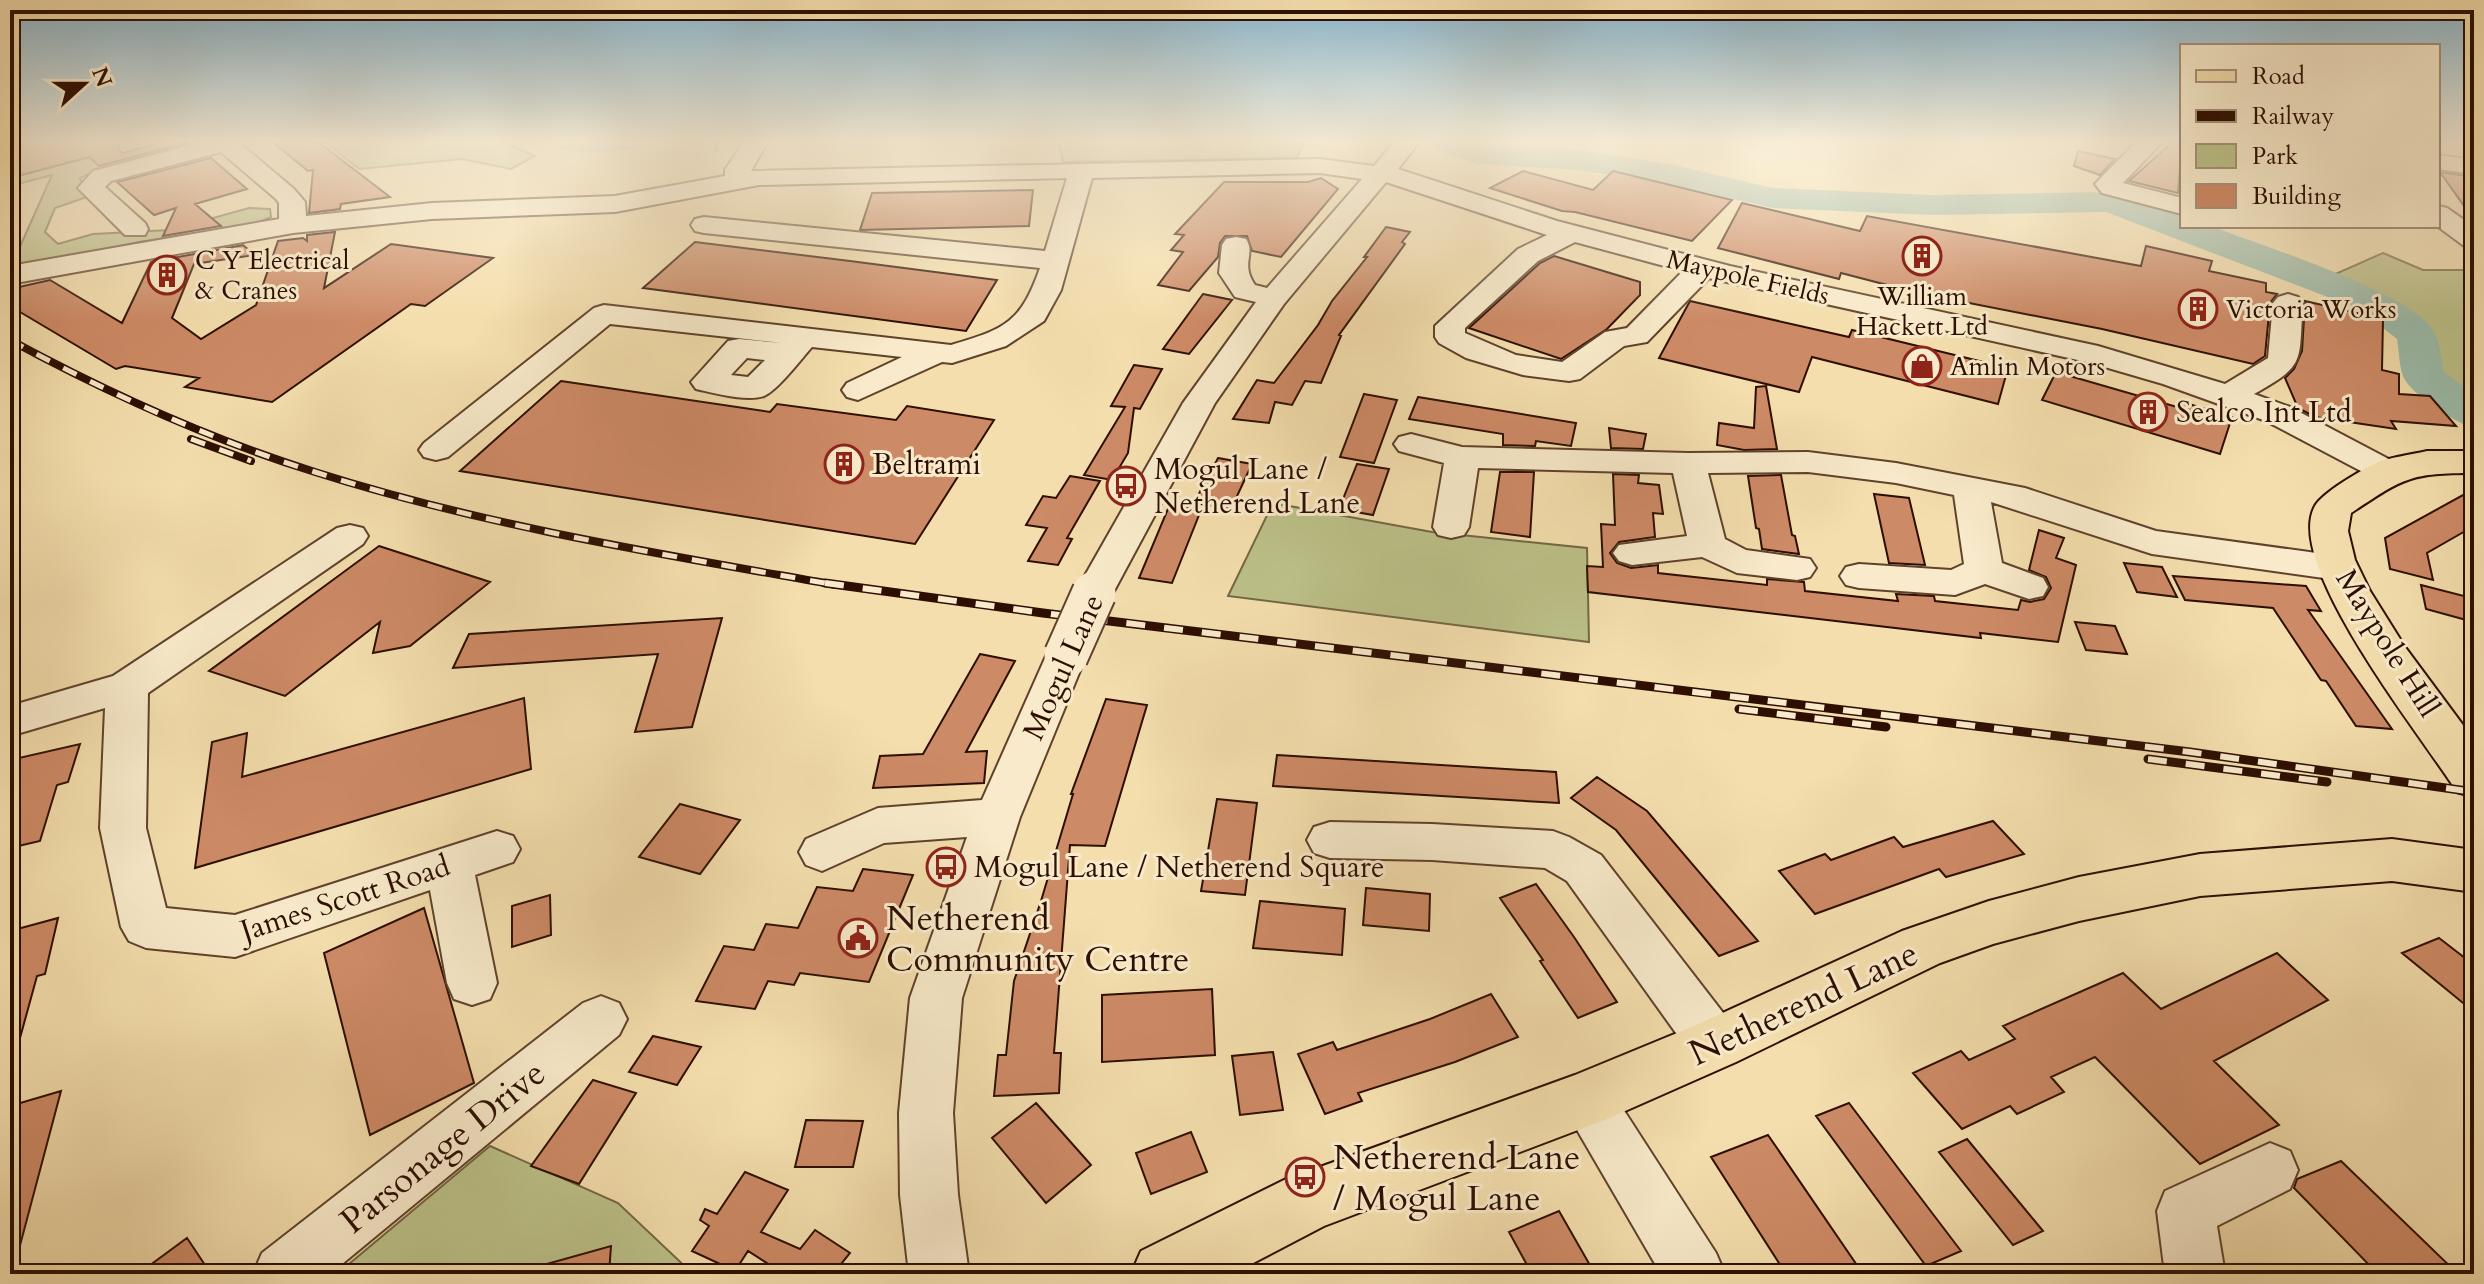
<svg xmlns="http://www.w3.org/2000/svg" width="2484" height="1284" font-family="Cardo,serif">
<rect width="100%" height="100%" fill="#f4dead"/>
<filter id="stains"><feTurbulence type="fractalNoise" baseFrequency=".0025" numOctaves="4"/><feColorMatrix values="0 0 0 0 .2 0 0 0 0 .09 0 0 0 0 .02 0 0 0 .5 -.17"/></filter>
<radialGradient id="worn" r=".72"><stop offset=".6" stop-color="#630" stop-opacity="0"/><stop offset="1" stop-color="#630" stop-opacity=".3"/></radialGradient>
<!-- green -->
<path fill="#bcc189" stroke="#746845" stroke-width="2" d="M324 141H501L535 156 511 169 462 159 359 169Z
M1058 141H1304L1297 158 1063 162Z
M99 155 107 166 80 178 87 197 55 208 45 232 58 244 93 234 170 230 249 208 270 209 271 217 252 225 139 242 10 269 52 175 10 186V178Z
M2383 253 2423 270H2474V415L2424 377 2416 334 2372 301 2327 283 2333 275Z
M1273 503 1432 532 1587 548 1589 642 1228 596Z
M490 1146 618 1203 693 1274H337Z"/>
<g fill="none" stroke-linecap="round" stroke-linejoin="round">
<!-- stream -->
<path stroke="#707667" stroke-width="6" d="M715 141 716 149"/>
<!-- river -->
<path fill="#9cbcab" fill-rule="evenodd" d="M547 141H645L640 148C615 154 577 154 552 148Z
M1428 141H1473L1483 145 1580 150 1674 165 1773 188 1933 195 2109 192 2182 216V226H2211C2259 245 2408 291 2433 330 2440 341 2441 359 2444 372L2474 395V428C2457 424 2410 394 2403 376 2399 365 2399 350 2397 339L2359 309 2106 212 1933 215 1773 208 1674 185 1580 170 1478 164 1433 148Z"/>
</g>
<!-- building -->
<path fill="#cd8a66" stroke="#2d0e01" stroke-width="2" d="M33 141H120L118 150 123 153 166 141 190 142 99 166 89 157 10 178V147Z
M271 141H317L390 197 341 204 340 209 309 213 313 170 308 171Z
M2174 141H2182L2178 193 2129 181Z
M2078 151 2115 159 2100 175 2074 166Z
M211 158 247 189 195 204 221 226 163 236 176 208 154 215 117 182Z
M1523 171 1593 190 1613 171 1732 200 1692 241 1575 212 1562 211 1490 188Z
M2440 172 2474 177V220Z
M1321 178 1338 189 1281 257 1252 251 1247 236H1225L1220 243 1218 257 1189 291 1158 285 1183 252 1171 250 1184 235 1175 234 1224 182H1308Z
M1033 190 1029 226 860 230 872 193Z
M1742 203 1860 231 1867 216 2141 266 2146 246 2212 261 2209 271 2266 283V292L2277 294 2270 303 2265 356 2253 364 2102 329 1918 293 1841 273 1839 279 1718 248Z
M1386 227 1410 232 1402 242 1405 244 1339 335 1341 336 1321 383 1305 381 1292 405 1275 402 1269 423 1233 419 1257 380 1274 383 1318 325 1332 301 1367 257H1364Z
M335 232 324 288 391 244 493 258 425 306 411 304 272 402 185 387 199 378 125 366 116 369 10 306V289L50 280 122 323 151 262 243 245 255 255 194 264 172 318 201 339 256 305 278 241 303 238 307 241V235Z
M695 242 850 261 997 280 966 331 643 288Z
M1554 256 1640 282V295L1607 329 1561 359 1469 328 1540 263Z
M1203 294 1232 300 1189 354 1163 349Z
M1690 301 1849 337 1852 330 2008 368 1998 404 1812 357 1799 392 1659 358Z
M2305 301 2383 319 2382 370 2399 374V394L2430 396 2456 426 2391 421 2396 429 2315 417 2298 408 2285 378 2294 369 2302 351Z
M1134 365 1162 369 1140 409 1134 408 1128 453 1112 480 1084 475 1125 407 1111 406Z
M2056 372 2177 407 2179 401 2232 417 2220 454 2042 400Z
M561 381 770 412 777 404 896 420 907 406 994 420 915 544 460 471Z
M1766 386 1777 449 1744 450 1717 445 1719 423 1754 428 1756 387Z
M1364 394 1397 400 1374 463 1340 457Z
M1418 397 1576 423 1571 446 1536 441 1535 446 1503 445V434L1409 419Z
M1609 428 1646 434 1643 449 1611 448Z
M1218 458 1252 464 1231 509 1194 503Z
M1357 464 1389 469 1373 515 1339 509Z
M1500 472H1534L1530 537 1491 532Z
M1613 474 1639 475 1638 483 1659 485 1663 514 1653 513 1655 537 1619 542 1610 553 1617 563 1631 568 1658 565V573L1767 585V579L1804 582 1805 591 1898 601 1896 594 1934 596 1935 601 2018 610 2021 600 2030 602 2044 599 2051 588 2046 577 2029 570 2039 530 2064 538 2056 558 2076 565 2058 642 1980 633 1981 638 1588 592 1587 566 1603 567 1601 524 1615 525Z
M1781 475 1792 535 1795 536 1799 554 1762 549 1759 529 1756 528 1748 476Z
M1070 476 1100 481 1067 538 1072 539 1058 565 1028 561 1047 528 1026 525 1043 496 1056 498Z
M2474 489V526L2427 553 2433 580 2390 569 2385 538Z
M1874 494 1909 498 1925 565 1889 563Z
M1170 504 1201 510 1172 583 1139 578Z
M379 546 490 582 410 646 373 653 380 622 285 696 209 671Z
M2124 563 2162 567 2177 597 2137 592Z
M2173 576 2306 586 2321 611 2308 610 2392 729 2356 726 2326 681 2321 680 2273 608 2185 600Z
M2421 585 2464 596 2470 621 2426 609Z
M722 618 692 727 635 732 658 654 453 668 469 634Z
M2075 622 2115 626 2127 654 2086 650Z
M980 654 1015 661 966 752 987 751 984 783 873 788 880 756 923 754Z
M524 698 531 769 195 868 212 742 247 733 242 777Z
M1106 699 1147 705 1105 846 1070 845 1054 1053H1061L1059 1093 994 1096 998 1055H1006L1014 981 1041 901 1073 794H1071Z
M80 744 68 782 57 785 40 841 10 848V760Z
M1277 755 1556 772 1559 803 1273 786Z
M1597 777 1647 811 1758 941 1719 956 1616 830 1571 798Z
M1217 799 1257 803 1245 895 1201 891Z
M680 804 740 820 700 874 639 857Z
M1993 821 2024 854 1946 877 1939 869 1815 914 1779 871 1825 854 1831 860 1894 837 1903 847Z
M863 869 913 875 869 982 800 973 794 985 768 981 755 1009 696 1001 724 946 754 950 766 924 798 928 817 887 853 891Z
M1536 884 1574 937 1617 1002 1578 1018 1540 961 1543 960 1500 898Z
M1366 888 1430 894 1429 931 1363 925Z
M550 895 551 935 512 947V906Z
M1260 901 1345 909 1342 955 1253 948Z
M424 908 474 1083 370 1135 324 953Z
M58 918 45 974 37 976 17 1049 10 1048V931Z
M2439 938 2474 965V1012L2402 953Z
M2277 953 2328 1000 2214 1061 2279 1125 2200 1164 2095 1057 2051 1077 2064 1092 2017 1114 2010 1106 1962 1129 1913 1073 1961 1051 1969 1060 2015 1039 2003 1026 2123 973 2161 1009Z
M1212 989 1215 1055 1102 1062V995Z
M1491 994 1518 1037 1455 1062 1358 1093 1362 1101 1325 1114 1298 1054 1333 1042 1337 1050 1430 1019Z
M653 1036 701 1047 677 1085 629 1072Z
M1273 1052 1283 1110 1240 1115 1232 1056Z
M593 1080 636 1093 579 1184 531 1166Z
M61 1091 18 1253 10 1252V1106Z
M1036 1103 1091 1165 1046 1203 992 1138Z
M1849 1103 1904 1176 1961 1251 1926 1266 1816 1116Z
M806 1120 863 1121 853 1167H795Z
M1191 1132 1207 1172 1151 1194 1136 1153Z
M1768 1135 1863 1274H1786L1711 1157Z
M1967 1139 2043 1231 2013 1245 1939 1152Z
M2341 1161 2458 1274H2378L2294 1188 2297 1179Z
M745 1172 788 1190 761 1232 800 1249 815 1230 850 1253 833 1274H784L748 1251 735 1271 692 1251 709 1226 700 1220 705 1209 717 1214Z
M1559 1211 1595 1274H1532L1509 1232Z
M187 1238 211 1274H138Z
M611 1246 609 1274H537L536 1267Z"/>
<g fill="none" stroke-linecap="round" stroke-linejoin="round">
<!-- minor casing -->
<g stroke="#5f422c" stroke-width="4">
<path id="minor" d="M206 141H237L294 189 305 202 306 216 432 203 615 196 725 176V170L744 141 767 143 751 171 1320 159 1374 166 1395 141H1420L1398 169 1557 221 1730 266 2098 346 2225 384 2268 358 2273 303 2278 297 2288 294 2298 297 2303 303C2298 362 2308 364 2254 394L2290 407 2400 465 2405 472 2400 479 2388 482 2376 479 2266 421 2163 384 2091 363 1709 278 1647 342 1624 346 1580 379 1569 381 1523 375 1466 358 1439 343 1435 337V326L1518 249 1547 235 1386 182 1284 304 1215 403 1113 593 1108 602 1094 606 1080 602 1075 593 1183 403 1256 302 1235 297 1219 273 1222 245 1226 239 1236 237 1246 239C1256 254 1240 263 1255 285L1267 288 1362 179 1320 173 1092 178 1061 290 1044 321 1006 346 952 363 942 362 858 400 847 397 842 390 847 383 902 357 812 347C801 359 778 390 764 396 747 402 714 393 696 389L691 382 728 341 739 339 782 343 610 324 448 457 436 460 424 457 419 450 424 443 594 308 604 305 951 345C1006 329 1021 322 1040 268L704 233 695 231 691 225 695 219 704 217 1045 251 1067 178 759 185 615 212 432 219 293 233 10 284V266L279 219V203L276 199 221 152 111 181 105 187 145 223 148 229 145 235H125L78 188 93 171ZM1575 242 1683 271 1627 328 1605 332 1562 362 1516 355 1465 333V328L1538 261ZM747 358 765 360 748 377 731 375Z
M2137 141H2163L2123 183 2182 198V214L2102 193 2095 184Z
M2438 155 2474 160V174L2438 169Z
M2438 206 2447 208 2474 227V248L2464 246 2437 226Z
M1411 434 1462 447 1688 453 1808 452 1896 463 2025 488 2156 531 2338 556 2351 559 2357 568 2351 577 2338 580 2152 554 1991 502 2002 563 2043 578 2048 587 2043 596 2029 599 1985 584 1955 595 1859 588 1846 585 1840 576 1846 567 1859 564 1951 570 1964 564 1954 495 1896 483 1808 472 1708 473 1725 539 1746 550 1810 559 1816 568 1810 577 1797 580 1737 573 1702 557 1632 565 1619 561 1613 553 1619 545 1687 536 1673 473 1478 468 1469 527 1464 535 1451 538 1438 535 1433 527 1444 463 1399 451 1394 444 1399 437Z
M350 525 363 528 368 536 363 544 148 693 146 828 166 908 235 915 497 831 513 836 520 849 513 862 475 875 497 983 490 999 472 1005 454 999 447 983 430 890 235 957 146 948 129 941 121 927 100 828 105 708 10 736V706L113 676 337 528Z
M1066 642 1080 646 1086 656 1020 817 962 998 953 1113 958 1195 969 1274H909L900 1195 899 1113 910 998 967 837 884 843 822 871 806 865 799 852 806 839 878 808 982 800 1046 656 1052 646Z
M1330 822 1432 824 1553 831 1569 837 1601 855 1734 1027 1741 1044 1734 1061 1715 1068 1696 1061 1567 881 1545 868 1432 860 1330 858 1314 853 1307 840 1314 827Z
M601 996 619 1003 627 1019 619 1035 330 1274H253L262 1253 583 1003Z
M1586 1074 1605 1081 1716 1253 1725 1274H1661L1559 1099 1567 1081Z
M2270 1143 2290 1151 2298 1170 2290 1189 2217 1226 2225 1274H2165L2157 1211 2165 1191Z"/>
</g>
<!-- major casing -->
<g stroke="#2d0e01" stroke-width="4">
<path id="major" d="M2427 451H2474V473C2409 473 2404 478 2351 513L2348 531 2355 560 2370 591 2405 647 2474 740V797L2457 792C2424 739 2282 564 2315 506 2322 493 2360 471 2374 464 2390 457 2410 455 2427 451Z
M2392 839 2474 850V892L2392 881 2200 896 2079 921 1993 944 1940 963 1736 1062 1607 1119 1324 1226 1232 1274H1131L1141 1251 1284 1180 1575 1075 1694 1026 1902 931 1989 901 2079 877 2200 854Z"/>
</g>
<!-- minor -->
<use href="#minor" fill="#f8eaca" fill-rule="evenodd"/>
<!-- major -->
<use href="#major" fill="#f4dead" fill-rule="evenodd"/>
<!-- rail-far1 casing -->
<g stroke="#2d0e01" stroke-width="8">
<path id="rail-far1" d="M10 340C108 393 209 439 315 472 485 526 661 554 836 585
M191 439 251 461"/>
</g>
<!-- rail casing -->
<g stroke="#2d0e01" stroke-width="9">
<path id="rail" d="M825 583 1043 613 2190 752 2474 792
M1739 709 1886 727
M2148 759 2327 782"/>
</g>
<!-- rail-far1 -->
<use href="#rail-far1" stroke="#f8eaca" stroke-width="5" stroke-dasharray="15" stroke-linecap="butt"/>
<!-- rail -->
<use href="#rail" stroke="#f8eaca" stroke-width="6" stroke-dasharray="19" stroke-linecap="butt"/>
<!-- minor-bridge casing -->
<g stroke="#5f422c" stroke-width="47" stroke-linecap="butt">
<path id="minor-bridge" d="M1066 656 1094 593"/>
</g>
<!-- minor-bridge -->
<use href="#minor-bridge" stroke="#f8eaca" stroke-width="43"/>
</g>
<!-- sky -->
<linearGradient id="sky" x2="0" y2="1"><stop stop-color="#89b7d0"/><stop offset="0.44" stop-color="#faf0da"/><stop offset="1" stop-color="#faf0da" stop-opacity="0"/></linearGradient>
<rect width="2484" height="321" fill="url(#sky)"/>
<!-- icons -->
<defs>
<g id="building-ring" transform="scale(2)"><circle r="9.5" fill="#f8eaca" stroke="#8f2418" stroke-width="1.5"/><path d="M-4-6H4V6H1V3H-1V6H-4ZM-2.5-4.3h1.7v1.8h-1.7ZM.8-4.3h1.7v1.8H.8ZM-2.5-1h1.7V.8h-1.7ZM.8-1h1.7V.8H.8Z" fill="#8f2418"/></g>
<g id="shop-ring" transform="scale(2)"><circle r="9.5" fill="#f8eaca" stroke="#8f2418" stroke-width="1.5"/><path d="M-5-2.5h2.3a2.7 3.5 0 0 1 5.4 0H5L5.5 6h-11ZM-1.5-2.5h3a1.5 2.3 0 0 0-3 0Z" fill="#8f2418"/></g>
<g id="bus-ring" transform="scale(2)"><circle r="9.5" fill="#f8eaca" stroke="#8f2418" stroke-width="1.5"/><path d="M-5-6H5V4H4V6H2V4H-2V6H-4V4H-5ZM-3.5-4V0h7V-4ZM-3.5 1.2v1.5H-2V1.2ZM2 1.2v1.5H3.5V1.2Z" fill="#8f2418"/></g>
<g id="civic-ring" transform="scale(2)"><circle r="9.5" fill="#f8eaca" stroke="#8f2418" stroke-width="1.5"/><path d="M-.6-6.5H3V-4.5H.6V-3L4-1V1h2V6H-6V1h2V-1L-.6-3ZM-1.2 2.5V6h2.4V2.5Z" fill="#8f2418"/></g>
</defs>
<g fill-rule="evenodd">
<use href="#building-ring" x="1922" y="256"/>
<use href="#building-ring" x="167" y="275"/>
<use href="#building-ring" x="2198" y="309"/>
<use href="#shop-ring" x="1922" y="366"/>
<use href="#building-ring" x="2148" y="412"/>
<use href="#building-ring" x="844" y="464"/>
<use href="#bus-ring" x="1126" y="486"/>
<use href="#bus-ring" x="946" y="867"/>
<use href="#civic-ring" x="858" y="938"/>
<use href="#bus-ring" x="1305" y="1177"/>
</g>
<g text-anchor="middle" stroke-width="6" stroke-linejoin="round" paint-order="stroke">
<!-- far-poi labels -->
<g font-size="26" fill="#2d0e01" stroke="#f8eaca" text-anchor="start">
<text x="195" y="269">C Y Electrical<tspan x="195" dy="30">&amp; Cranes</tspan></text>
<text x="1922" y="305" text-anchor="middle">William<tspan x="1922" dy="30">Hackett Ltd</tspan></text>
<text x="2226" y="318">Victoria Works</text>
<text x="1950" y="375">Amlin Motors</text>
</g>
<!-- far-street labels -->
<g font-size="26" fill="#2d0e01" stroke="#f8eaca">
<text transform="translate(1748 277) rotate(13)" y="9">Maypole Fields</text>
</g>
<!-- poi labels -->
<g font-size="30" fill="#2d0e01" stroke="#f8eaca" text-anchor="start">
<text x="2176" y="422">Sealco Int Ltd</text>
<text x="872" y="474">Beltrami</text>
<text x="1154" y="479">Mogul Lane /<tspan x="1154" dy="34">Netherend Lane</tspan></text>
<text x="974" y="877">Mogul Lane / Netherend Square</text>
</g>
<!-- street labels -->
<g font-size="30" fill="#2d0e01" stroke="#f8eaca">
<text transform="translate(2388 643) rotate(58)" y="10">Maypole Hill</text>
<text transform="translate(1063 667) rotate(-66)" y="10">Mogul Lane</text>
<text transform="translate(345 898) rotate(-18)" y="10">James Scott Road</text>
</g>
<!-- near-poi labels -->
<g font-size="36" fill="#2d0e01" stroke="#f8eaca" text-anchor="start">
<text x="886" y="930">Netherend<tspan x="886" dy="41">Community Centre</tspan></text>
<text x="1333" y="1169">Netherend Lane<tspan x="1333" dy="41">/ Mogul Lane</tspan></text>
</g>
<!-- near-street labels -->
<g font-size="36" fill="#2d0e01" stroke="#f8eaca">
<text transform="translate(1803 1002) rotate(-25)" y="13">Netherend Lane</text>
<text transform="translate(442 1146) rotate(-39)" y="13">Parsonage Drive</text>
</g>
</g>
<!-- margin -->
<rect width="2484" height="1284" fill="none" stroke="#f4dead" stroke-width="40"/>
<rect x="12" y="12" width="2460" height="1260" fill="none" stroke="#2d0e01" stroke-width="4"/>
<rect x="20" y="20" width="2444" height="1244" fill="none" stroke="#2d0e01" stroke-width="2"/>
<!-- legend -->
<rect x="2180" y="44" width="260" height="184" fill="#f8eaca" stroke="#a7927a" stroke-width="2"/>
<rect x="2196" y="70" width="40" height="12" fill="#f4dead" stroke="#a7927a" stroke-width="2"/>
<text x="2252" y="84" font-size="24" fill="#2d0e01">Road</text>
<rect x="2196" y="110" width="40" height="12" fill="#2d0e01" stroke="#a7927a" stroke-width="2"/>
<text x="2252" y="124" font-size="24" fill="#2d0e01">Railway</text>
<rect x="2196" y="144" width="40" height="24" fill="#bcc189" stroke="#a7927a" stroke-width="2"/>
<text x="2252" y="164" font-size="24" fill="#2d0e01">Park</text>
<rect x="2196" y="184" width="40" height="24" fill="#cd8a66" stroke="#a7927a" stroke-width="2"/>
<text x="2252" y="204" font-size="24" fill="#2d0e01">Building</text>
<!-- north arrow -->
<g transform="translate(84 84) rotate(69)" stroke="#f8eaca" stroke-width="6" paint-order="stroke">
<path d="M0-6L14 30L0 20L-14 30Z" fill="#2d0e01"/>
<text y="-12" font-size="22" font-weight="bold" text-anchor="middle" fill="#2d0e01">N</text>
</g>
<rect width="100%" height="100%" filter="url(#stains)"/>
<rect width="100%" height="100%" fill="url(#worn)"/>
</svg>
